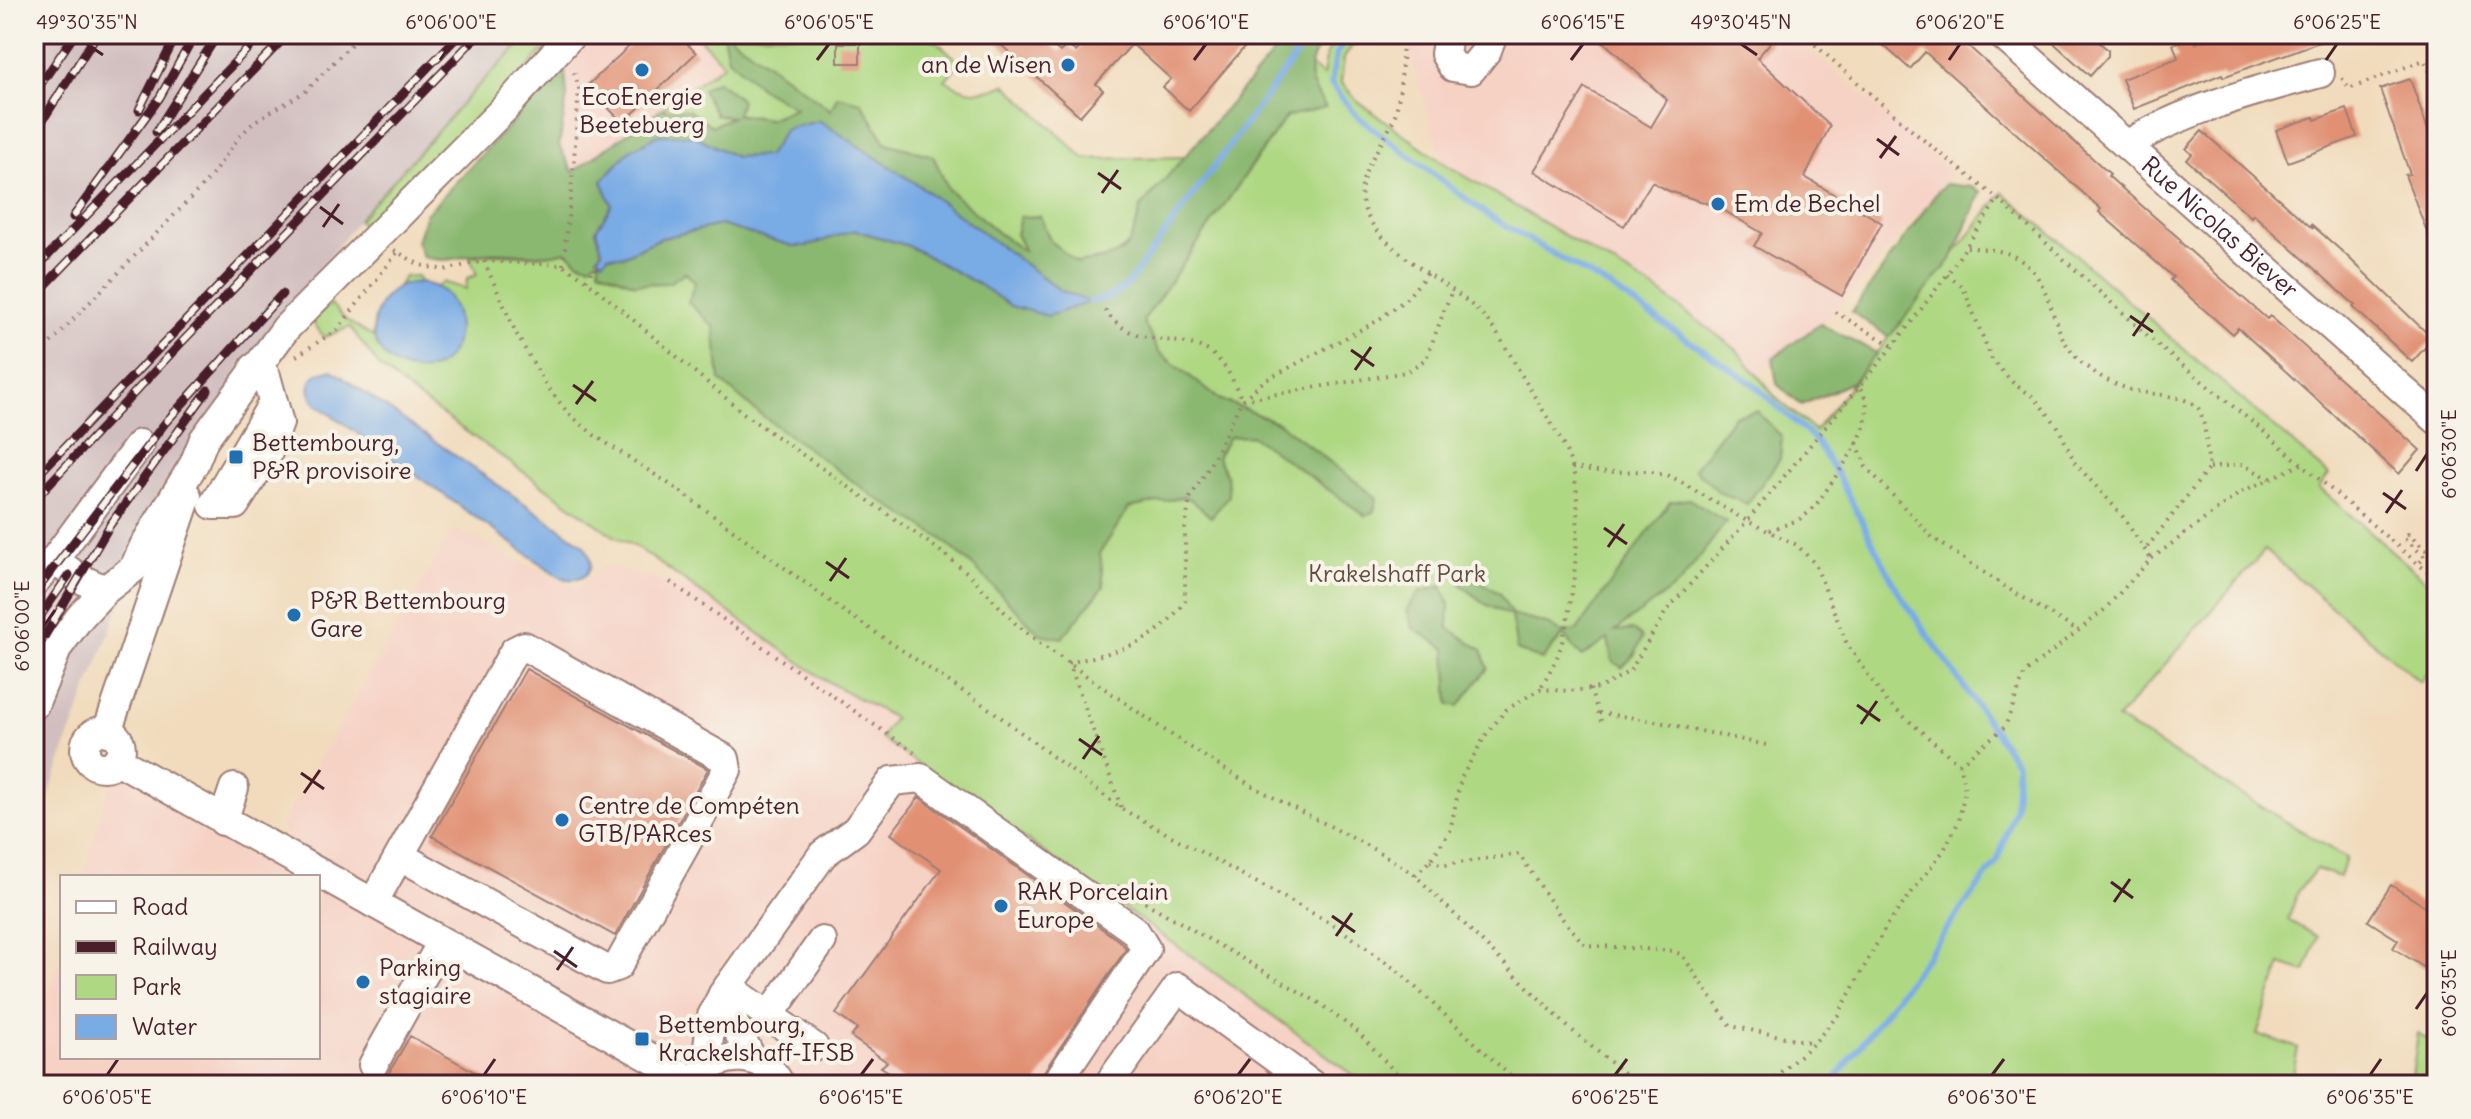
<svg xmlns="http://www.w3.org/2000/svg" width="2471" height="1119" font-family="Delius,sans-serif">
<rect width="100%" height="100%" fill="#f7f3e8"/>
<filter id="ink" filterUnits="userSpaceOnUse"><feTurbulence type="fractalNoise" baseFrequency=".0125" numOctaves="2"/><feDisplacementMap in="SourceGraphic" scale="16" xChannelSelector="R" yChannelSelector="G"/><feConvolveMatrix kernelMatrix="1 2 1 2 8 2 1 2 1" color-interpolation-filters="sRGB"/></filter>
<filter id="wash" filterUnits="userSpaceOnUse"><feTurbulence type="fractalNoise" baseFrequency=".006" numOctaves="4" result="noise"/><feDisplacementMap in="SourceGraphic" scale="32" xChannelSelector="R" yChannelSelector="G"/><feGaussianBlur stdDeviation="1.8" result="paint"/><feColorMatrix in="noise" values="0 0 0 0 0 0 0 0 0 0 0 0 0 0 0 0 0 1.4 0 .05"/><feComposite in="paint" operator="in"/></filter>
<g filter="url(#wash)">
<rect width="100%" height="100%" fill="#f1dbbc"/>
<!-- built -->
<path fill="#f6d2c5" d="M587 34H695L724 64 573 173 559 146 567 96 555 70Z
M1411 34H1792L1953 173 1835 312 1757 375 1736 349 1443 163 1410 56Z
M454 528 575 588 604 565 694 589 825 680 895 718 881 738 1186 952 1367 1085H34V1045L62 949V1057H318V877H83L117 760 304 864 280 827Z"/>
<!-- industrial -->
<path fill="#d1bfbf" d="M34 34H531L476 88 358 220 294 302 134 568 71 732 34 838Z"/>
<!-- green -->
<path fill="#afd883" stroke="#7c7c57" stroke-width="2" d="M531 34H559L377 228 365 227 358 220 476 88Z
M695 34H723L761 88 797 107 769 119 736 114 717 81 702 90 716 114 734 116 712 126 688 110 661 109 724 64Z
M727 34H928L960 62 945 80C966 93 982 95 1005 84L1085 159 1185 157 1141 207 1133 240 1113 257 1077 263 1051 242 1027 254 998 233 948 189 933 156 886 143 861 102 832 111Z
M1342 34H1360L1344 58 1341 82 1356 100 1445 164 1656 290 1736 349 1776 398 1815 431 2003 192 2329 475 2319 488 2437 590V662L2420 682 2265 550 2117 719 2346 858 2340 877 2316 869 2298 891 2288 920 2318 937 2305 972 2281 964 2257 1034 2298 1048 2291 1085H1367L1186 952 881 738 894 718 825 680 638 548 614 536 413 394 380 367 350 327 324 337 310 319 331 304 346 320 373 337C373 300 391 304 404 277L417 276 420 282 437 287 443 282 466 289 467 278 477 275 470 257C502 249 534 261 566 251L1061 291 1143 320 1286 117 1311 87 1310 66 1323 75 1327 53Z
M2418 1033 2437 1045V1085H2411Z"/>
<!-- forest -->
<path fill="#8bb871" stroke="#6a6c4e" stroke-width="2" fill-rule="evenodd" d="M723 34H727L831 110 837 96 861 102 886 143 933 156 948 189 998 233 1025 252 1016 234 1020 217 1040 216 1051 242 1077 263C1125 256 1129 255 1141 207L1290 34H1323C1309 69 1302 75 1326 107L1286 117 1143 321 1159 352 1219 399 1279 423 1377 498 1374 511 1366 516 1252 436 1229 437 1217 457 1227 477 1229 496 1211 517 1190 499 1184 497 1129 508 1100 553 1104 586 1062 638 1040 634 976 569 941 538 872 495 753 409 720 380 714 327 688 302 695 282 685 272 669 283 635 284 599 269V259L590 265 579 262 566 251C538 260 513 250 485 253 458 256 452 264 423 257L417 241 426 214 549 83 555 70 565 72 567 96 559 146 573 172 661 109 688 110 712 126 732 117 716 115 702 89 717 81 741 100 737 115 769 119 796 108 761 88 728 58ZM820 121 921 187 1061 291 1088 302 1011 306 978 284 909 246 855 230 807 246H793L720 225 661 238 623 256H598L602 250 596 230 612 205 602 181 630 150 659 135H693L735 157 768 156 786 129Z
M1946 184 1971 187 1981 192 1953 257 1889 337 1852 312 1938 191Z
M1820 324 1877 353 1853 382 1801 405 1777 384 1773 358Z
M1757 411 1782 437 1780 459 1747 504 1720 493 1694 469 1734 416Z
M1689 499 1726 522 1680 583 1615 631 1633 630 1642 637 1635 654 1622 668 1612 660 1608 639 1582 657 1563 635 1542 660 1517 650 1511 616 1485 604 1459 583 1465 574 1499 593 1512 615 1550 625 1563 633 1576 631 1670 502Z
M1442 586 1449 603 1448 628 1482 650 1488 668 1459 706 1449 704 1446 649 1413 628 1407 610 1419 592Z"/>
<!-- water -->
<path fill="#79abe5" stroke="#626588" stroke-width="2" d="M820 121 921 187 1061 291 1090 302 1048 316 1011 306 978 284 909 246 855 230 807 246H793L720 225 661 238 622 256 608 255 603 261 598 256 602 250 596 230 612 205 602 181 630 150 659 135H693L735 157 768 156 785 129Z
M420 282C430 285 441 287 448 296 473 332 448 386 401 367 391 363 383 356 378 347 367 325 379 294 402 285 407 283 415 283 420 282Z
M332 370 580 542C603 563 586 589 558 576L319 406C302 390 309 372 332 370Z"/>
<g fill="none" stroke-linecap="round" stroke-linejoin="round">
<!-- stream -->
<path stroke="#79abe5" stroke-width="6" d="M1349 34 1336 54 1331 84 1358 117 1486 214 1611 288 1753 384 1815 440 1837 474 1899 593 2017 764 2015 808 1998 860 1831 1085
M1090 302 1111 297 1127 285 1297 54 1308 34"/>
</g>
<g id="blocks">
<!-- building -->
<path fill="#e19073" d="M642 34H678L696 53 623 123 587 86Z
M989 34H1039L1060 52 1067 45 1076 52 1092 34H1172L1186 46 1192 38 1201 46 1213 34H1256L1189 111 1163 87 1171 79 1132 44 1096 84 1103 90 1080 116Z
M1595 34H1762L1771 42 1757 58 1830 126 1805 177 1882 223 1842 296 1754 246 1762 233 1718 207 1669 191 1652 182 1624 226 1534 171 1585 88 1651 127 1667 100Z
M1871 34H1955L2110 174 2108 176 2181 240 2180 242 2267 319 2270 316 2420 450 2399 474 2238 328 2232 334 2170 280 2173 277 2099 212 2101 209 1925 52 1910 69Z
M2044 34H2090L2108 50V56L2090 76Z
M2219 34H2228L2231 40 2248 34H2335L2336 36 2223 77 2222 74 2134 109 2122 79 2178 58 2173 44 2193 36 2196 43Z
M838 43H860V63H838Z
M2410 79 2437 156 2436 255 2405 175 2410 174 2380 89Z
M2347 109 2357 137 2288 162 2276 130 2314 117 2315 120Z
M2202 131 2313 229 2311 224 2346 255 2433 339 2412 362 2353 307 2355 305 2253 214 2251 217 2187 160 2192 154 2186 149Z
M526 669 708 769 615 936 432 836Z
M919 797 1122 943 1126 949 1041 1076 1037 1085H910L881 1067 887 1062 851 1037 857 1029 836 1014 941 869 891 834Z
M2391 885 2437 914V961L2430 971 2393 948 2398 940 2368 921Z
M410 1036 498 1085H382Z"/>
</g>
</g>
<g filter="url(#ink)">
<use href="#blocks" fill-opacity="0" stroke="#9e7d74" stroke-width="2"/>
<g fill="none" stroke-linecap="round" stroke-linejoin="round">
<!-- minor casing -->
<g stroke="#9e7d74" stroke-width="32">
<g id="minor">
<path d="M1448 34 1445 54 1453 67 1471 70 1487 50 1493 34"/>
<path id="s1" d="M2001 34 2437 420"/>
<path d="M2127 145C2181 110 2258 90 2320 73"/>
<path d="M254 368 266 376 279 423 267 455 235 505H213L273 403"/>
<path d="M54 560 79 578 105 590 134 568 144 546 194 464 204 439 286 328 504 109 572 34"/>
<path d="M34 582 54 560 140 444"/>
<path d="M34 705 58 647 80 617 105 590"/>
<circle cx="103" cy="749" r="18"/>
<path d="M107 732 187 496"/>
<path d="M117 760 694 1082"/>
<path d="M223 821 234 788"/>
<path d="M373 903 514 651 524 646 725 759 727 770 618 966 607 970 400 856"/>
<path d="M728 987 814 1047"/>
<path d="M723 994 729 1014 752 1059"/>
<path d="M769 1016 822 941"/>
<path d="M373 1065 442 942"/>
<path d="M705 1069 712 1016 723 994 823 854 856 830 892 781 921 778 1135 931 1146 949 1055 1085"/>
<path d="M698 1078C719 1050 765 1050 780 1085"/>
<path d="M1108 1085 1178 987 1312 1085"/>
</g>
</g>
<!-- path -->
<path stroke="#9e7d74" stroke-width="4" stroke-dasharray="2 6" stroke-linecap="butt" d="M1403 34C1402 58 1402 83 1397 107 1391 141 1351 171 1364 208 1379 251 1444 279 1476 309 1498 329 1512 359 1527 384 1543 412 1564 439 1573 470 1584 510 1573 618 1557 657 1552 668 1546 678 1540 689
M1803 34 1916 134 1998 199 2161 348 2256 425 2437 580
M2342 78 2349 89 2424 60 2437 85
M1967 247C1980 249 1997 249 2009 254 2059 276 2044 329 2081 362 2094 374 2111 383 2128 389 2146 395 2186 394 2198 408 2206 419 2207 453 2209 468L2145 550
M394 250 420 265 444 270 484 261 563 265 586 280 747 416 935 547 969 574 1015 623 1038 642C1111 692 1181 745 1258 789 1310 818 1366 841 1415 875L1568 1027 1638 1085
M484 261 517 335 546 385 568 413 594 435 677 489 845 612 994 712 1122 809 1336 926 1399 972 1520 1085
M563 265 573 173 579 88 573 69
M1947 275 1963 287 1992 360 2015 385 2033 396 2057 425 2075 463 2121 514 2151 559
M586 280 600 259
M1105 310C1135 354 1186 329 1216 357 1229 369 1235 385 1242 400L1406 372 1426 359 1452 290
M1835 312 1893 346
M296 356 337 330 397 253
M34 360 210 178 239 137 255 121 306 91 361 34
M1857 443 1866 467 1933 538 2004 586 2078 631
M1572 468 1607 472 1648 471 1672 477 1747 521 1797 545 1815 564 1847 644 1886 701 1959 764 1965 789 1959 821 1944 850 1887 925 1838 1015 1814 1043 1766 1085
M2209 468 2242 464 2270 479
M1769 530C1780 526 1795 523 1804 516 1816 508 1824 493 1832 482 1849 456 1882 417 1859 386
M2420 562 2425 557 2404 538 2408 534 2428 552 2437 543
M670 582 916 754
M1590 689 1601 721
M1599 713 1649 720 1771 746
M1959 764 2005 727 2025 673 2103 611 2151 559 2241 492 2302 464
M1121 807 1069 663C1122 649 1151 648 1185 601V529L1190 498 1209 467 1242 400 1264 381 1377 321 1406 299 1428 273
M1430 861 1445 865 1519 854 1561 917 1585 945 1674 951 1682 955 1731 1026 1814 1043
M1415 875 1430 861 1450 831 1461 778 1485 736 1506 710 1540 689 1569 691 1600 688 1630 671 1667 610 1747 521 1893 346 1947 275 1998 199
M1117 886 1319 1003 1359 1033 1407 1085"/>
<!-- minor -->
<use href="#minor" stroke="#fff" stroke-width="28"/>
<!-- rail casing -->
<g stroke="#4a1f2b" stroke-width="9">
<path id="rail" d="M34 94 75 34
M139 110 177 34
M156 132 218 34
M34 134 97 34
M73 217 160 97 195 34
M34 270 262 34
M34 297 288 34
M34 479 460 34
M34 500 181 343 479 34
M34 594 165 423 282 294
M34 625 69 575
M34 654 110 525 208 390"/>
</g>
<!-- rail -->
<use href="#rail" stroke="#f7f3e8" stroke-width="6" stroke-dasharray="18" stroke-linecap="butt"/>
</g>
</g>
<!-- ticks -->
<path fill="none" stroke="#4a1f2b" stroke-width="3" d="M87 44 103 55M1741 44 1757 55M440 60 451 44M817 60 829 44M1194 60 1206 44M1571 60 1583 44M1949 60 1960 44M2326 60 2337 44M1877 139 1899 155M1880 158 1896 136M1098 173 1121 189M1102 193 1118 170M320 207 343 224M323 227 339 204M2130 316 2153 332M2133 336 2149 313M1351 350 1374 366M1355 370 1371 347M573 385 596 401M576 404 593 381M2416 471 2427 454M2383 493 2406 509M2386 513 2402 490M1604 528 1627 544M1608 547 1624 524M826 562 849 578M830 581 846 558M44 626 55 610M1857 705 1880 721M1861 724 1877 701M1079 739 1102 755M1083 759 1099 736M301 773 324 789M304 793 320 770M2111 882 2133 898M2114 902 2130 879M1332 916 1355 932M1336 936 1352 913M554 951 577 967M557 970 573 947M2416 1009 2427 993M107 1075 118 1059M484 1075 495 1059M861 1075 873 1059M1238 1075 1250 1059M1615 1075 1627 1059M1992 1075 2004 1059M2370 1075 2381 1059"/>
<!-- markers -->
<g fill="#1f6fb2" stroke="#f7f3e8" stroke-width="3">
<circle cx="1068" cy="65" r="8"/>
<circle cx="642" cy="70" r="8"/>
<circle cx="1718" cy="204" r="8"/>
<rect x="228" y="449" width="16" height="16" rx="4"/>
<circle cx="294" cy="615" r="8"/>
<circle cx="562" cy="820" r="8"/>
<circle cx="1001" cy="906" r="8"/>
<circle cx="363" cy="982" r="8"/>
<rect x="634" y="1031" width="16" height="16" rx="4"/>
</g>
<g text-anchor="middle" stroke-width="8" stroke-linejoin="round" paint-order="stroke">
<!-- poi labels -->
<g font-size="24" fill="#4a1f2b" stroke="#f7f3e8" text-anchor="start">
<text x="1052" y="73" text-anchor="end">an de Wisen</text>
<text x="642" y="105" text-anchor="middle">EcoEnergie<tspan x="642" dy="28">Beetebuerg</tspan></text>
<text x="1734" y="212">Em de Bechel</text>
<text x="252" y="451">Bettembourg,<tspan x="252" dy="28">P&amp;R provisoire</tspan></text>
<text x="310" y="609">P&amp;R Bettembourg<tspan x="310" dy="28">Gare</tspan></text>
<text x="578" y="814">Centre de Compéten<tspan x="578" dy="28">GTB/PARces</tspan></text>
<text x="1017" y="900">RAK Porcelain<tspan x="1017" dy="28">Europe</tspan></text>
<text x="379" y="976">Parking<tspan x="379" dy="28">stagiaire</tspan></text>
<text x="658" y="1033">Bettembourg,<tspan x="658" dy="28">Krackelshaff-IFSB</tspan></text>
</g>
<!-- street labels -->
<g font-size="24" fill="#4a1f2b" stroke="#f7f3e8">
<text dy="8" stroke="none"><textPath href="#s1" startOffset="292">Rue Nicolas Biever</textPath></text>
</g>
<!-- park labels -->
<g font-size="24" fill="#634d41" stroke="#f7f3e8">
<text x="1397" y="582">Krakelshaff Park</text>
</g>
</g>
<!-- margin -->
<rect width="2471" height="1119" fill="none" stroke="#f7f3e8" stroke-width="88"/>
<!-- legend -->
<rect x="60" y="875" width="260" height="184" fill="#f7f3e8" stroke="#b29e9c" stroke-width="2"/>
<rect x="76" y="901" width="40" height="12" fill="#ffffff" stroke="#b29e9c" stroke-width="2"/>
<text x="132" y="915" font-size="24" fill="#4a1f2b">Road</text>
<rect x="76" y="941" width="40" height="12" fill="#4a1f2b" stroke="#b29e9c" stroke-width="2"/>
<text x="132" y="955" font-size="24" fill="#4a1f2b">Railway</text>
<rect x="76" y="975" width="40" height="24" fill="#afd883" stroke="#b29e9c" stroke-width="2"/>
<text x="132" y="995" font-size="24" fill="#4a1f2b">Park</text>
<rect x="76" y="1015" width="40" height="24" fill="#79abe5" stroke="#b29e9c" stroke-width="2"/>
<text x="132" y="1035" font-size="24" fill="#4a1f2b">Water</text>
<rect x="44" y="44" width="2383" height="1031" fill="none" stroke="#4a1f2b" stroke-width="3"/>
<g font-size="20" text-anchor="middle" fill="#4a1f2b">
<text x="87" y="29">49°30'35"N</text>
<text x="451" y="29">6°06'00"E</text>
<text x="829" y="29">6°06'05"E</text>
<text x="1206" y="29">6°06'10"E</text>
<text x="1583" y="29">6°06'15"E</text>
<text x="1741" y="29">49°30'45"N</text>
<text x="1960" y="29">6°06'20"E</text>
<text x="2337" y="29">6°06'25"E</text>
<text transform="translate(2449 454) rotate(-90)" y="7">6°06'30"E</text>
<text transform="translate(22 626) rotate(-90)" y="7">6°06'00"E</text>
<text transform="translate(2449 993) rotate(-90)" y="7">6°06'35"E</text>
<text x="107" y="1104">6°06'05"E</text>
<text x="484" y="1104">6°06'10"E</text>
<text x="861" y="1104">6°06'15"E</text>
<text x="1238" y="1104">6°06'20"E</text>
<text x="1615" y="1104">6°06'25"E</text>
<text x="1992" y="1104">6°06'30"E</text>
<text x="2370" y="1104">6°06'35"E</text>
</g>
</svg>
